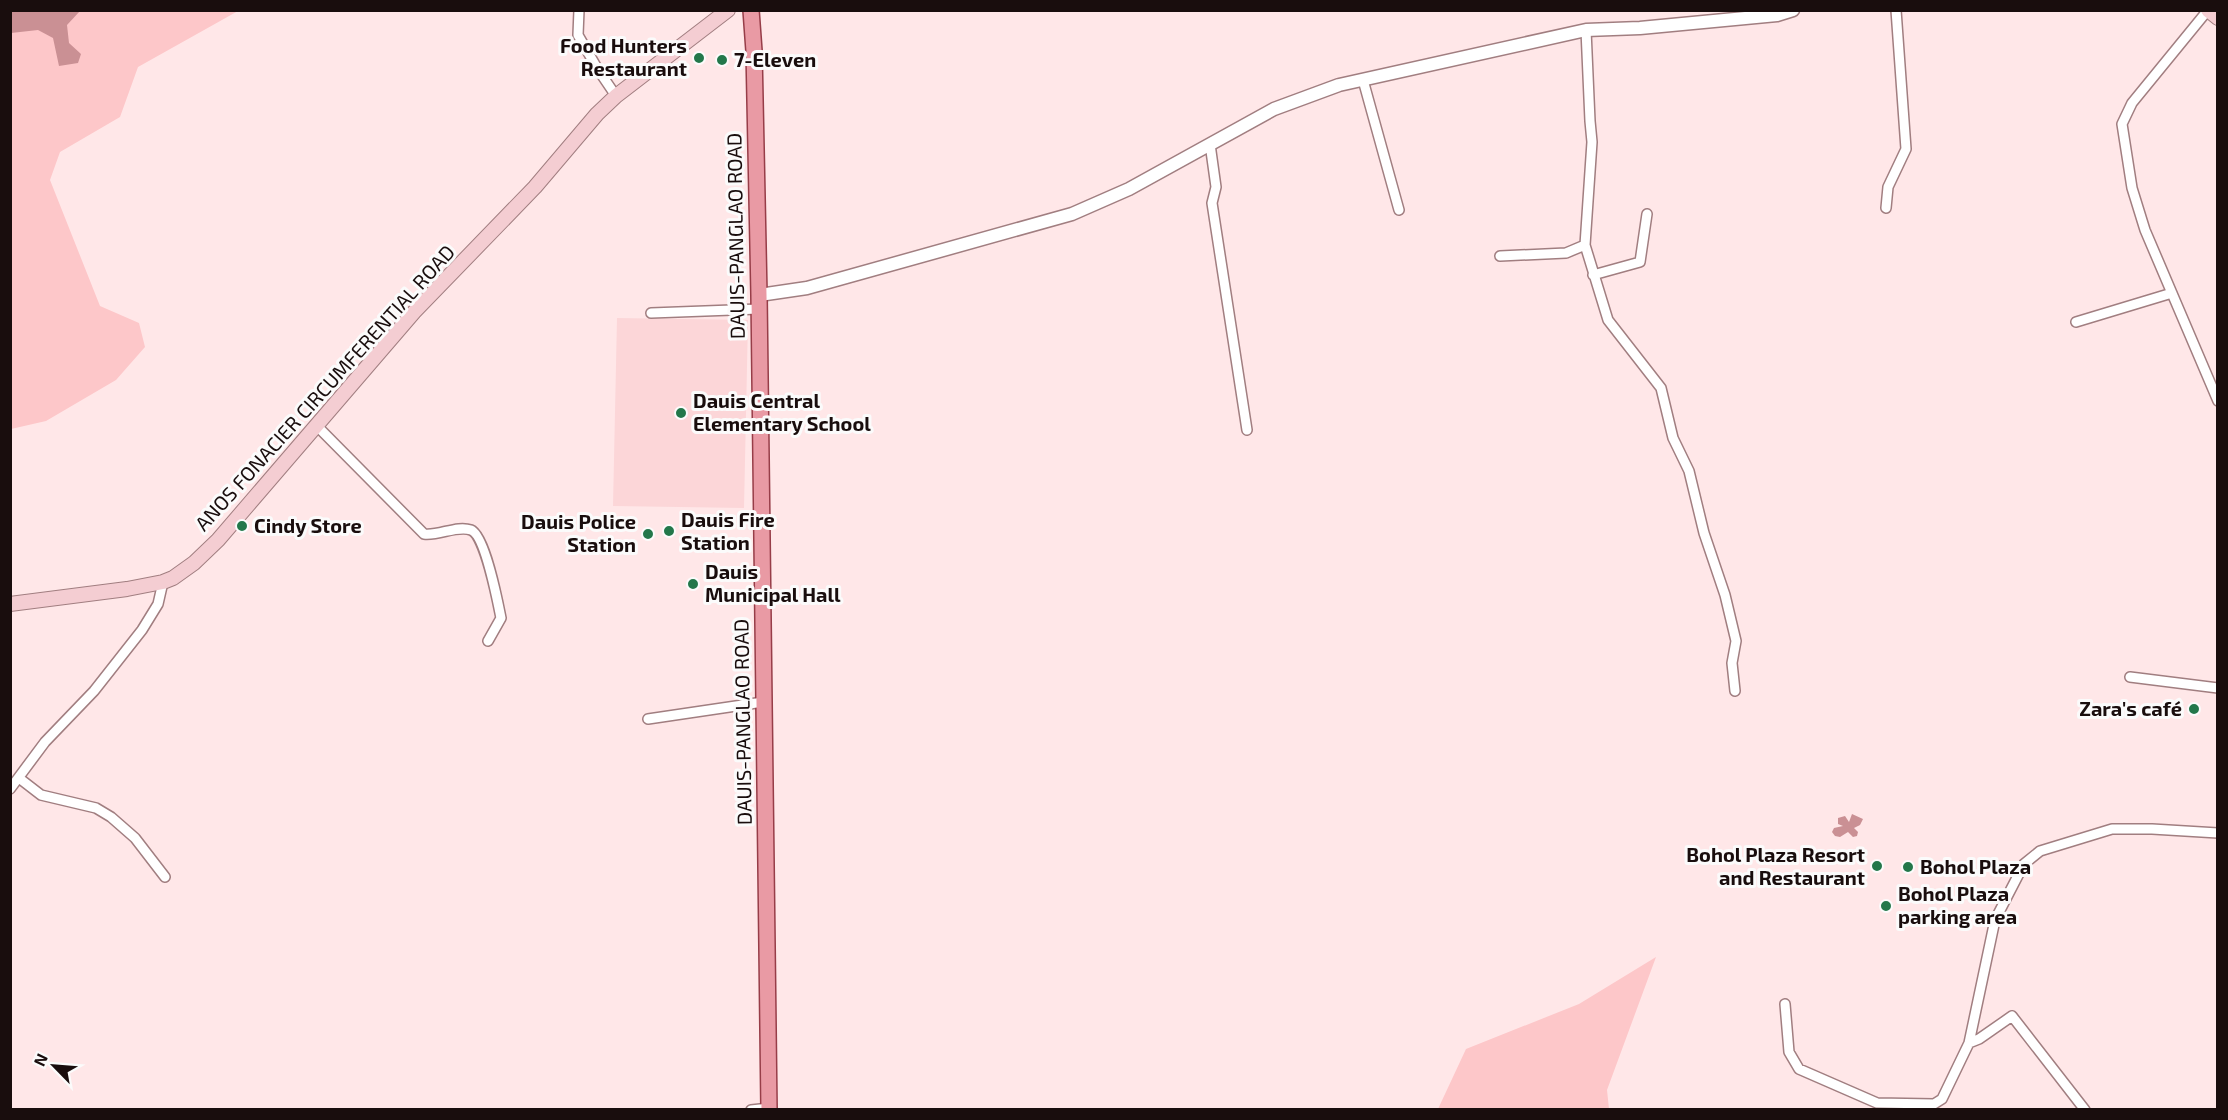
<svg xmlns="http://www.w3.org/2000/svg" width="2228" height="1120" font-family="'Exo 2',sans-serif">
<rect width="100%" height="100%" fill="#ffe7e8"/>
<!-- built -->
<path fill="#fcd6d8" d="M617 318 748 320 744 508 613 506Z"/>
<!-- green -->
<path fill="#fdc7c9" d="M63 11H238L138 67 120 117 60 152 50 180 100 306 139 323 145 347 116 380 46 421 11 429V24Z
M1656 957 1607 1090 1609 1109H1438L1466 1049 1579 1004Z"/>
<!-- water -->
<path fill="#ca9094" d="M10 11H86H80L67 25 69 43 81 54 78 63 59 66 53 38 38 30 11 33Z
M1852 814 1863 819 1860 825 1854 828 1858 832 1857 836 1853 837 1848 832 1840 837 1835 836 1832 832 1834 828 1843 826 1838 824V818L1845 816 1849 822Z"/>
<g fill="none" stroke-linecap="round" stroke-linejoin="round">
<!-- minor casing -->
<g stroke="#a17e80" stroke-width="12">
<path id="minor" d="M579 10 578 35 597 68 616 96
M2208 10 2132 103 2122 124 2132 188 2145 230 2218 401
M1586 30 1590 121 1592 142 1585 245 1608 320 1661 388 1673 438 1689 471 1704 533 1725 595 1736 641 1732 663 1735 691
M1363 80 1399 210
M1210 144 1216 187 1212 203 1247 430
M1886 208 1888 187 1906 149 1896 10
M1500 256 1566 253 1585 245
M1593 275 1640 262 1647 214
M651 313 759 309
M2076 322 2172 293
M317 426 424 534C439 536 457 525 471 530 485 535 498 603 501 618L488 641
M2130 677 2218 688
M648 719 763 702
M19 778 41 795 96 808 111 817 135 838 165 877
M10 789 45 742 94 691 142 630 158 604 163 582
M1785 1004 1789 1052 1799 1069 1877 1103 1934 1104 1942 1099 1969 1043
M751 1110 769 1108
M2085 1110 2012 1016 1979 1039 1969 1043 1995 920 2024 864 2040 851 2112 829H2152L2218 833"/>
</g>
<!-- tertiary casing -->
<g stroke="#a17e80" stroke-width="15">
<path id="tertiary" d="M759 295 807 288 1072 214 1129 189 1274 109 1339 85 1586 30 1640 28 1777 15 1793 10"/>
</g>
<!-- secondary casing -->
<g stroke="#a17e80" stroke-width="16">
<path id="secondary" d="M2208 10 2218 18
M10 604 127 589 163 582 173 578 194 563 218 540 414 312 535 187 597 114 616 96 728 10"/>
</g>
<!-- primary casing -->
<g stroke="#973d48" stroke-width="18">
<path id="primary" d="M751 10 754 51 759 295 769 1110"/>
</g>
<!-- minor -->
<use href="#minor" stroke="#fff" stroke-width="9"/>
<!-- tertiary -->
<use href="#tertiary" stroke="#fff" stroke-width="12"/>
<!-- secondary -->
<use href="#secondary" stroke="#f4cdd2" stroke-width="14"/>
<!-- primary -->
<use href="#primary" stroke="#e99aa4" stroke-width="15"/>
</g>
<!-- markers -->
<g fill="#23774a" stroke="#fbfbfb" stroke-width="2">
<circle cx="699" cy="58" r="6"/>
<circle cx="722" cy="60" r="6"/>
<circle cx="681" cy="413" r="6"/>
<circle cx="242" cy="526" r="6"/>
<circle cx="669" cy="531" r="6"/>
<circle cx="648" cy="534" r="6"/>
<circle cx="693" cy="584" r="6"/>
<circle cx="2194" cy="709" r="6"/>
<circle cx="1877" cy="866" r="6"/>
<circle cx="1908" cy="867" r="6"/>
<circle cx="1886" cy="906" r="6"/>
</g>
<g text-anchor="middle" stroke-width="6" stroke-linejoin="round" paint-order="stroke">
<!-- poi labels -->
<g font-size="20" font-weight="bold" fill="#190d0d" stroke="#fbfbfb" text-anchor="start">
<text x="687" y="53" text-anchor="end">Food Hunters<tspan x="687" dy="23">Restaurant</tspan></text>
<text x="734" y="67">7-Eleven</text>
<text x="693" y="408">Dauis Central<tspan x="693" dy="23">Elementary School</tspan></text>
<text x="681" y="527">Dauis Fire<tspan x="681" dy="23">Station</tspan></text>
<text x="636" y="529" text-anchor="end">Dauis Police<tspan x="636" dy="23">Station</tspan></text>
<text x="254" y="533">Cindy Store</text>
<text x="705" y="579">Dauis<tspan x="705" dy="23">Municipal Hall</tspan></text>
<text x="2182" y="716" text-anchor="end">Zara's café</text>
<text x="1865" y="862" text-anchor="end">Bohol Plaza Resort<tspan x="1865" dy="23">and Restaurant</tspan></text>
<text x="1920" y="874">Bohol Plaza</text>
<text x="1898" y="901">Bohol Plaza<tspan x="1898" dy="23">parking area</tspan></text>
</g>
<!-- street labels -->
<g font-size="20" fill="#190d0d" stroke="#fbfbfb">
<text transform="translate(736 236) rotate(-91)" y="7">DAUIS-PANGLAO ROAD</text>
<text transform="translate(325 388) rotate(-48)" y="7">ANOS FONACIER CIRCUMFERENTIAL ROAD</text>
<text transform="translate(743 722) rotate(-91)" y="7">DAUIS-PANGLAO ROAD</text>
</g>
</g>
<!-- border -->
<rect width="2228" height="1120" fill="none" stroke="#190d0d" stroke-width="24"/>
<!-- north arrow -->
<g transform="translate(54 1066) rotate(295)" stroke="#fbfbfb" stroke-width="4.5" paint-order="stroke">
<path d="M0-4.5L10 22L0 15L-10 22Z" fill="#190d0d"/>
<text y="-9" font-size="16" font-weight="bold" text-anchor="middle" fill="#190d0d">N</text>
</g>
</svg>
